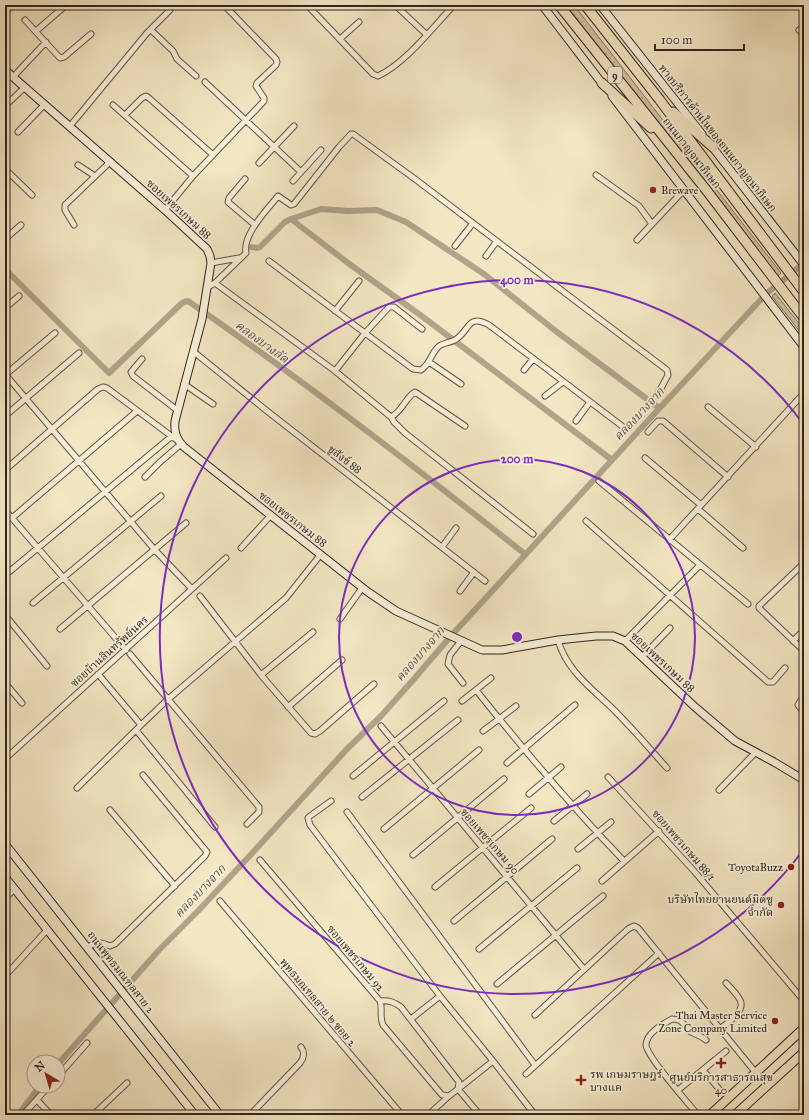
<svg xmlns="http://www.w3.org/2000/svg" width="809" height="1120" font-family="'IM FELL Great Primer','Noto Serif Thai',serif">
<defs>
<pattern id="grass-dots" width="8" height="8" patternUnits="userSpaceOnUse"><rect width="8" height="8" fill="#d2c5a7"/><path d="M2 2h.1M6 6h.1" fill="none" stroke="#b5a98f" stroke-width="1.8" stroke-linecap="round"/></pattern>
</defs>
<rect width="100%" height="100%" fill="#f3e6c3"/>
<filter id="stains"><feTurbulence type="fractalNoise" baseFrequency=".005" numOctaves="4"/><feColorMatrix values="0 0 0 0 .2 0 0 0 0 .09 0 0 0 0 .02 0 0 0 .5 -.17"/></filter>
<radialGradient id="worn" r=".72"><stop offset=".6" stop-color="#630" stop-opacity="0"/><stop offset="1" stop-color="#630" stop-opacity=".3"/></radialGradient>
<!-- grass -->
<path fill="url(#grass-dots)" stroke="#817463" d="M566 5H574L781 273 778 276Z
M775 293 804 330V337L772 296Z"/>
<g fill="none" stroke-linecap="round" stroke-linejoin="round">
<!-- canal -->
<path stroke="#b1a48b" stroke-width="6" d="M5 13 14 5
M291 219 321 209 348 211 377 210 406 222 484 274 557 332 659 408
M251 247 257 248 260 247 285 222 291 219 348 263 423 317 612 460
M5 269 109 373 181 304 184 302 188 301C304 381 415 467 525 554
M58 1064 159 950 198 911 256 849 347 749 381 716 414 679 450 637 655 413 766 294 804 263
M18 1115 40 1086"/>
<!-- street casing -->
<g stroke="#615448" stroke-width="7">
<path id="street" d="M307 5 373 74 378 76C407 62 432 28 454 5
M395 5 426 34
M25 20 60 58 64 57 91 34
M151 30 173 51 177 59 196 76
M799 30 804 35
M36 31 65 6
M340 39 359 22
M13 77 46 42
M205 82 301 172
M113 105 193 176
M5 106 24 88
M125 115 142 98 146 96 149 98 212 154
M70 126 147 33 170 10
M18 132 45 104
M259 163 294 126
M78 165 95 176
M5 169 32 195
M596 175 639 206 652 224
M245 179 229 198 228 202 255 225
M293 181 321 150
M165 210 193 176 264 101V98L256 86 257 83 276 65 277 62 276 59 224 5
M74 225 65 210V205L110 162
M5 239 21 225
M637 240 684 190
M455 246 473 223
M486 256 497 241
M269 261 413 369 421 370C430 364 431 354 438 347 442 343 449 343 455 340 470 331 467 313 489 325L622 426
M211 263 239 258
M215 283 246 253C242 235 267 210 278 196L291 205 294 204 339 147 351 134H353L415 179 581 305 667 370 668 375 659 392
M208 287 215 283 335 371 391 417 394 422 405 433 533 534
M5 308 19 296
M335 311 359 281
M194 352 267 411 485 581
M142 359 131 372 133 376 177 410
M429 362 461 384
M524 370 533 359
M335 371 365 333 389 307H394L422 329
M5 374 154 549 192 589
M5 375 55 333
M184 384 213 404
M545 396 563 382
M708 407 756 447
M5 416 79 353
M391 417C402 412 405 398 415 392L465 426
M576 421 590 402
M648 432 658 421H663L728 477
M645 458 701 505
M5 470 98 389 103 387 107 388 178 441
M145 477 160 462 181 444
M599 481 748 604
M698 509 743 548
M5 510 126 650
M12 518 137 411
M586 521 768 682H773L785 668
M669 540 804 393
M442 547 456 528
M241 548 271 515
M804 563 759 606V608L804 651
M9 572 172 436
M460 591 474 572
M200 596 261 675 311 733 315 734 320 731 374 684
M33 603 161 496
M5 615 47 666
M340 619 362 588
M60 629 186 523
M558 640C567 672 593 689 615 711 633 729 650 749 667 768
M461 641 450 655 448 664 463 683
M625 641 700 565
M793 641 804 630
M130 654 259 807V812L247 824
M642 657 670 628
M98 674 141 725
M261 675 313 632
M5 683 22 703
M476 690C523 749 572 807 624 861
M804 695 798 705 804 713
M462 701 491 678
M288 707 342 660
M381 726 584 969
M136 730 215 827
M483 731 516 706
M5 759 226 558
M507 763 575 705
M353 776 444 701
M608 777 694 871 804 1001
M77 788 141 725 166 701 286 598 321 554
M719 790 755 753
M529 794 561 767
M362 797 458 720
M331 801 310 816 308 818 310 825 440 996 411 1019
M110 810 175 886
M347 812 535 1065
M554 821 587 794
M384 829 479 750
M578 849 611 822
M413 855 504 779
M260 860 380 1001C383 1010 379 1016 383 1025L442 1095 449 1096 458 1089 480 1115
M602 881 659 831
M435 887 531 808
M5 898 15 889
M220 901 402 1115
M454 921 552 839
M88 947C97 941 101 942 110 946L115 944 205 856 207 852 143 775
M479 949 577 868
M5 976 47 930
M497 984 603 896
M440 996 493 1061 458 1089
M380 1001C389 1000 394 1002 401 1007L459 1082 458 1089
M535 1015 628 929 634 926 638 928 756 1073
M720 1029C727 1023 746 1011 740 1000 737 994 731 988 726 983
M493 1061 535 1115
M703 1070 719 1089
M526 1074 659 953
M58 1076 87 1043
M678 1090 726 1051
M37 1100 51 1115
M23 1115 49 1086
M93 1115 127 1083
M250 1115 300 1063C304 1058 305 1052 301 1047
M428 1115 449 1096
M698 1115C688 1103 647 1057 646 1045 646 1033 663 1024 672 1019 685 1019 682 1026 691 1032 696 1035 700 1035 706 1040"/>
</g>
<!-- secondary casing -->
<g stroke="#30241f" stroke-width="9">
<path id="secondary" d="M542 5 604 86
M600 5 702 134
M5 70 165 210 207 249 210 256 211 263 202 319 175 421C174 432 176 439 184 447L368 592 396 611 482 650H502L558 640 596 636H613L625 641 695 707 735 741 774 762 804 780
M612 96 804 347
M710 144 804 265
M5 844 220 1115
M5 877 195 1115"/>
</g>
<!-- primary casing -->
<g stroke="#30241f" stroke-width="10">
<path id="primary" d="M710 1115 804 1028
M735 1115 804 1052"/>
</g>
<!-- highway casing -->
<g stroke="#30241f" stroke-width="11">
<path id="highway" d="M559 5 707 191 804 318
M585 5 659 99 804 292
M602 83 651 128
M673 112 713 147"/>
</g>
<!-- street -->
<use href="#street" stroke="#f7efd8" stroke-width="5"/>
<!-- secondary -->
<use href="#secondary" stroke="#f7efd8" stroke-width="7"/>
<!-- primary -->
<use href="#primary" stroke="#f3e6c3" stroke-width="8"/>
<!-- highway -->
<use href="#highway" stroke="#f3e6c3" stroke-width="9"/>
</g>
<!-- distance rings -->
<g fill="none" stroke="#7b2cbf" stroke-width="2">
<circle cx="517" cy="637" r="178"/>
<path d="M804 849A357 357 0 1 1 804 425"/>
</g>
<!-- markers -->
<g fill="#8f2418" stroke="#f7efd8" stroke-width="1.5">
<circle cx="653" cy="190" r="4"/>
<circle cx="791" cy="867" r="4"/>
<circle cx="781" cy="905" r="4"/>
<circle cx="775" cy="1021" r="4"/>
<path d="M719 1057h4v4h4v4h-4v4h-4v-4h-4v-4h4z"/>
<path d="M579 1074h4v4h4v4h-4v4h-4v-4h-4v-4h4z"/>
</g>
<g text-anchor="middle" stroke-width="3.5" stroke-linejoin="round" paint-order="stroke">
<!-- shield labels -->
<rect fill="#f7efd8" stroke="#6c6156" stroke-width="1" x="608" y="67" width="14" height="16" rx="3"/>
<g font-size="10" font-weight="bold" fill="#30241f">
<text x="615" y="79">9</text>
</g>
<!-- street labels -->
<g font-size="11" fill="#30241f" stroke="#f7efd8">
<text transform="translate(718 138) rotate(52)" y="4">ทางบริการด้านในของถนนกาญจนาภิเษก</text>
<text transform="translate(692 153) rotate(52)" y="4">ถนนกาญจนาภิเษก</text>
<text transform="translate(179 209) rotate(42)" y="4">ซอยเพชรเกษม 88</text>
<text transform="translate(345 459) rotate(38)" y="4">ชูสังข์ 88</text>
<text transform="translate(293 519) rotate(38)" y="4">ซอยเพชรเกษม 88</text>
<text transform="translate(109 651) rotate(-42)" y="4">ซอยบ้านสินทรัพย์นคร</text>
<text transform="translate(663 662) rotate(43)" y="4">ซอยเพชรเกษม 88</text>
<text transform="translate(490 841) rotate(49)" y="4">ซอยเพชรเกษม 90</text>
<text transform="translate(684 845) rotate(49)" y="4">ซอยเพชรเกษม 88/1</text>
<text transform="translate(356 958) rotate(50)" y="4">ซอยเพชรเกษม 92</text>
<text transform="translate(121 972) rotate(52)" y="4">ถนนพุทธมณฑลสาย 2</text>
<text transform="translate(318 1002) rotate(50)" y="4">พุทธมณฑลสาย ๒ ซอย 2</text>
</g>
<!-- poi labels -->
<g font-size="11" fill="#30241f" stroke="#f7efd8" text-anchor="end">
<text x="661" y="194" text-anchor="start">Brewave</text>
<text x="783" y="871">ToyotaBuzz</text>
<text x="773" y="903">บริษัทไทยยานยนต์มิตซู<tspan x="773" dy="13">จำกัด</tspan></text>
<text x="767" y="1019">Thai Master Service<tspan x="767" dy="13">Zone Company Limited</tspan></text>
<text x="590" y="1078" text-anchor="start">รพ เกษมราษฎร์<tspan x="590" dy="13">บางแค</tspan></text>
<text x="721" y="1081" text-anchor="middle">ศูนย์บริการสาธารณสุข<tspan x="721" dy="13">40</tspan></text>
</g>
<!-- water labels -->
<g font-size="12" font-style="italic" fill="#5d5145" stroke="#f7efd8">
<text transform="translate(262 342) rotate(36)" y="4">คลองบางลัด</text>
<text transform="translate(639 414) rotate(-47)" y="4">คลองบางจาก</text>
<text transform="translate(420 654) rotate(-49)" y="4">คลองบางจาก</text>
<text transform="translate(200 891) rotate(-46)" y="4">คลองบางจาก</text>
</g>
</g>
<circle cx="517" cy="637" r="6" fill="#7b2cbf" stroke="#f7efd8" stroke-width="2"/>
<g font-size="12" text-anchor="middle" font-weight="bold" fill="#7b2cbf" stroke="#f7efd8" stroke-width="3.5" stroke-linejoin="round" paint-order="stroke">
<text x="517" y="284">400 m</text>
<text x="517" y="463">200 m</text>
</g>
<!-- margin -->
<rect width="809" height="1120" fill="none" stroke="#f3e6c3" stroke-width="20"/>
<rect x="6" y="6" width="797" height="1108" fill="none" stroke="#30241f" stroke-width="2"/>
<rect x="10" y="10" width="789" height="1100" fill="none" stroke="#30241f"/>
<!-- north arrow -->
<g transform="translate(46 1074) rotate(322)"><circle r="19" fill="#f7efd8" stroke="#a79e8e"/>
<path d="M0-3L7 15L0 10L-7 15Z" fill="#8f2418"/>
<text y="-6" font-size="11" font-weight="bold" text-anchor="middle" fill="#30241f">N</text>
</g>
<!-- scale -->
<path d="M655 44v6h89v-6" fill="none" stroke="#30241f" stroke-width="2"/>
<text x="661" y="44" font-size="12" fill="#30241f" stroke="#f7efd8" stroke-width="3" paint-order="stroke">100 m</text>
<rect width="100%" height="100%" filter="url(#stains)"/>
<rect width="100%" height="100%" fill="url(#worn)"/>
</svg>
